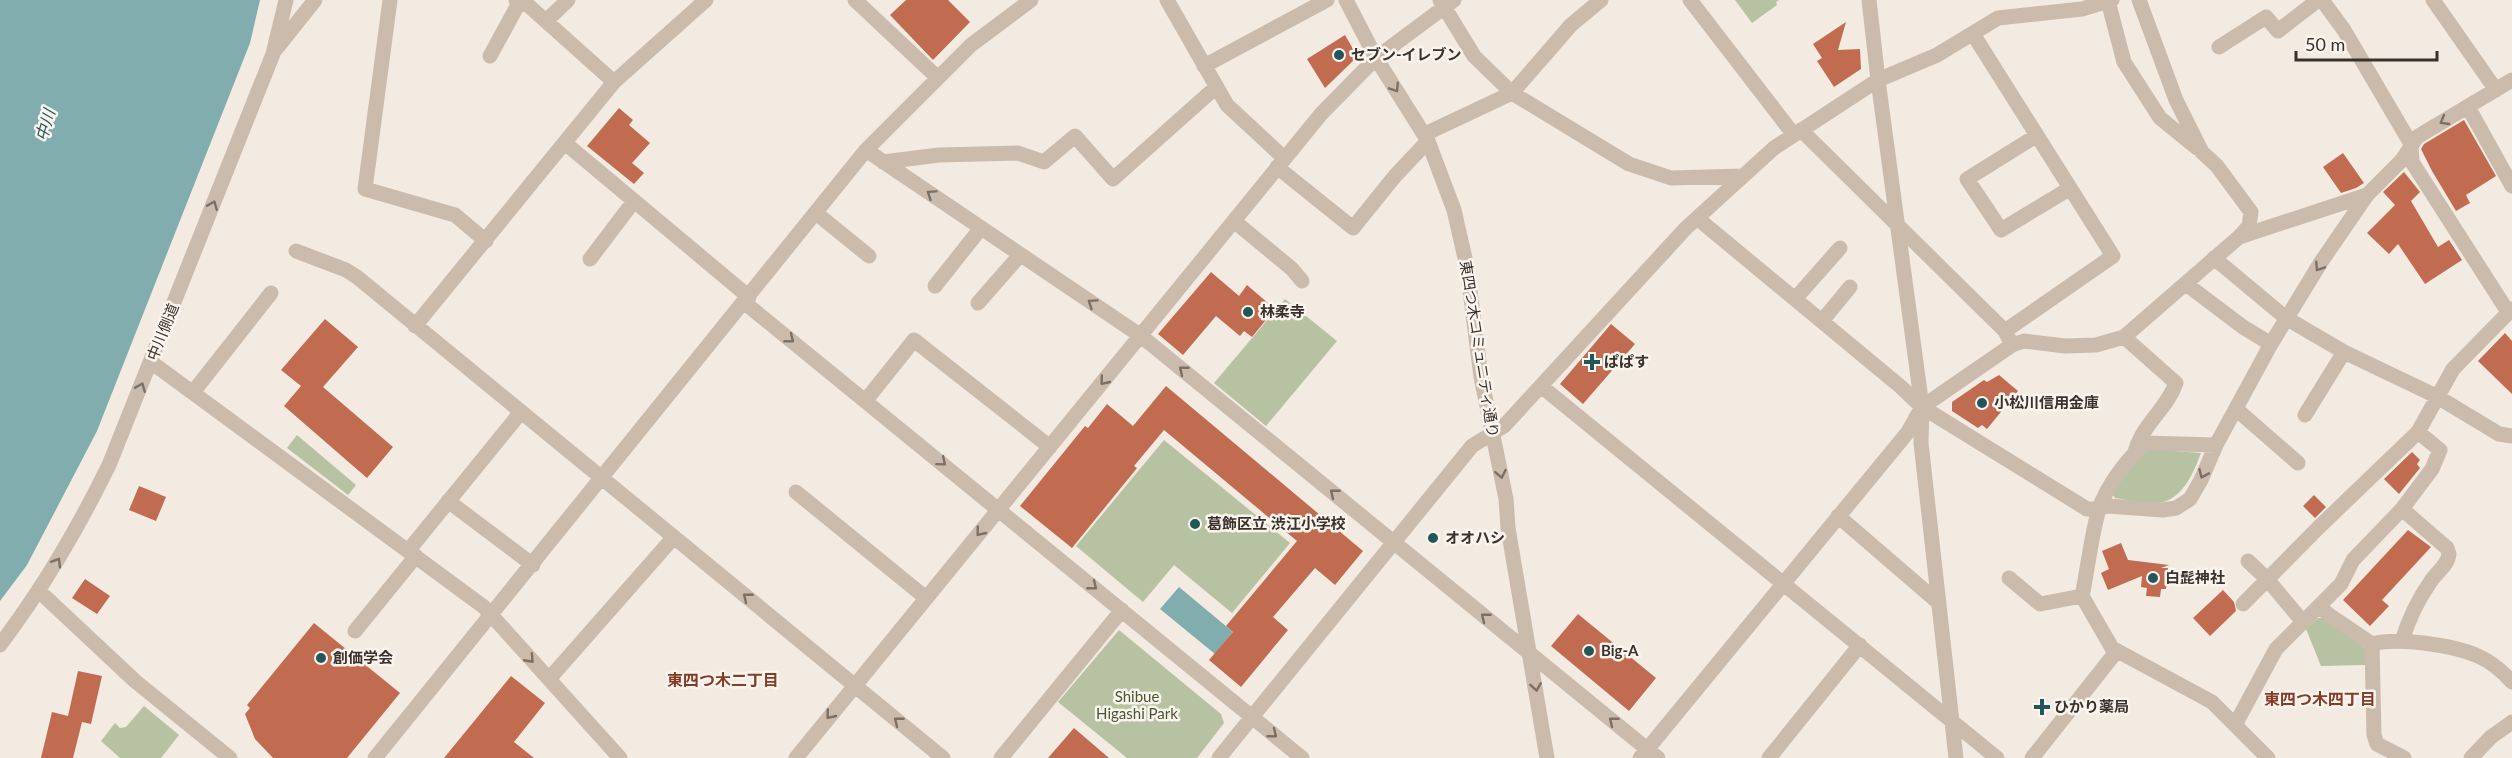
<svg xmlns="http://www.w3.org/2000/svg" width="2512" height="758" font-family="Lato,'Noto Sans JP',sans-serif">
<rect width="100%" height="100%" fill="#f3eae1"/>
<!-- green -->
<path fill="#b7c2a2" d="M1735 0H1779L1776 2 1777 5 1752 23Z
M1285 299 1337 341 1266 426 1214 383Z
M297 435 356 485 348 495 287 448Z
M1164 440 1290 543 1232 613 1174 565 1143 602 1076 546Z
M2147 449 2201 453C2193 474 2182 501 2157 503 2144 504 2128 500 2115 498L2111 492Z
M2318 618H2324L2366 649 2365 665 2321 666 2306 629Z
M1119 630 1221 714 1224 723 1197 758H1127L1058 702Z
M144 706 179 735 161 758H120L101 741 115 723 120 728 126 727Z"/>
<!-- water -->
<path fill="#81adaf" d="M0 0H260L250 43 97 431 27 565 0 601Z
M1179 587 1233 632 1215 654 1160 609Z"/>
<!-- building -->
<path fill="#c16c51" d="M906 0H948L970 22 933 60 890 15Z
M1846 22 1838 50 1860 49 1861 69 1834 87 1817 61 1822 58 1813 44Z
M1345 35 1356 54 1354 60 1325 88 1307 59Z
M619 108 633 120 629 125 650 143 632 163 644 173 634 184 587 146Z
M2464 120 2496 176 2466 195 2470 203 2456 211 2432 171 2421 149 2424 144Z
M2343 153 2364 183 2356 188 2341 193 2323 167Z
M2404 172 2420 192 2411 201 2438 247 2449 240 2462 260 2425 284 2398 244 2389 254 2367 233 2395 205 2383 192Z
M1211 272 1239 296 1247 285 1275 309 1252 337 1244 331 1240 336 1216 316 1183 355 1158 334Z
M325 319 358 347 323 387 393 447 367 478 284 406 301 386 281 370Z
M1611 324 1635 344 1583 404 1560 384Z
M2505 333 2512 341V394L2478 361Z
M1999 375 2018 391 1987 429 1982 425 1978 428 1952 411V402L1984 380 1987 382Z
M1166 386 1363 551 1335 585 1315 568 1273 617 1288 630 1241 687 1209 660 1233 632 1226 626 1297 541 1164 430 1134 466 1137 468 1072 548 1020 506 1085 426 1088 428 1107 404 1133 426Z
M2412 452 2420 460 2417 464 2420 468 2399 494 2384 479Z
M139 486 166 497 156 521 129 510Z
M2314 495 2326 507 2315 518 2303 506Z
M2408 530 2431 547 2382 600 2389 606 2370 626 2343 600Z
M2121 543 2128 560 2169 565 2161 568H2168L2166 589H2161L2160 597 2146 596 2147 588 2141 587 2142 576 2108 590 2101 573 2109 569 2102 551Z
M85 579 110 596 97 614 72 598Z
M2223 590 2234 602 2236 611 2210 636 2193 618Z
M1578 614 1656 678 1629 711 1551 646Z
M314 623 400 693 347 758H273L255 739 245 714 250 708 247 705Z
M78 671 102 676 91 724 82 722 73 758H41L52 712 68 716Z
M511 676 545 703 514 742 534 758H444Z
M1074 728 1109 758H1048Z"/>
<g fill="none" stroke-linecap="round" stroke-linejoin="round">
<!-- minor -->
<path stroke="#cbbbad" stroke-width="15" d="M390 0 365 189 455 215 486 241
M516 0 529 6 614 82
M855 0 938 78 971 45 1031 0
M1167 0 1227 105 1284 158
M1346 0 1376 58 1428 141 1454 210 1467 267 1481 377 1506 499 1508 528 1547 758
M1440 0 1474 56 1512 93 1629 164 1671 178 1742 176
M1690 0 1794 135
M1869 0 1878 80 1922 407 1921 443 1956 758
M2139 0 2176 100 2202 152 2217 166 2251 212 2249 226 2239 237
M2322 0 2344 30 2411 144 2412 162 2508 312
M2433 0 2496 90
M2108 1 2124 62 2160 118 2197 148
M546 21 568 0
M1973 34 2113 256 2005 331
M2219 47 2266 17 2278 31 2318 0
M276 49 315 0
M490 56 520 1
M1204 66 1327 0
M2468 107 2512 186
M1801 130 2005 331 2009 339
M1425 134 1512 93 1571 25 1601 0
M2036 136 1967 179 2001 230 2069 189
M565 143 749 297
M866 150 1141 336 1658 758
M883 162 939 155 1018 153 1044 162 1075 136 1113 179 1215 88
M1277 167 1353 228 1395 176 1428 141
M816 213 869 256
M1697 218 1901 387 1922 407 2087 509H2099L2108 506 2163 510 2176 508 2190 499 2201 480 2216 445 2271 344 2321 262 2367 195 2402 160 2417 137 2512 80
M1234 221 1292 269 1302 281
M296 251 346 270 357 277 943 758
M2214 258 2286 318 2344 352 2436 396 2499 434 2512 436
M590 259 634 201
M2186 284 2243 327 2271 344
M935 286 981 228
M1795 299 1840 248
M745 303 1252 717 1472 446 1504 426 1686 228 1774 148 1878 80 1937 55 1998 18 2082 9 2112 0
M978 303 1020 255
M1822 321 1850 287
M415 326 614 82 706 0
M2124 337 2176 383C2167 409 2143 423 2135 452
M151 362 484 607 620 758
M1541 386 1997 758
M194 391 271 293
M866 400 914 340 1050 447
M2236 409 2298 463
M2305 415 2344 352
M2216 445 2144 443C2126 462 2108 483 2099 509 2091 536 2088 568 2082 596L2112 648 2212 702 2268 758
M796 492 926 598
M448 501 533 565
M1838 516 1939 603
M408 551 521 412
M2248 561 2267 579 2303 622
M2009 578 2040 604 2082 596
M40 592 135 681 230 758
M2243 604 2319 527 2418 432 2453 369 2512 309
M2319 606 2329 615 2372 644 2374 735 2377 744 2404 758
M355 631 416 556
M2402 641C2408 621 2419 598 2431 581 2437 572 2448 565 2449 554L2447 548 2402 509
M2372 644C2398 637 2453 645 2478 656 2492 662 2502 671 2512 682
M0 645C44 586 76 532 109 465L273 54 286 0
M549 679 674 537
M2235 725 2276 649 2341 584 2353 560 2402 509 2432 469 2440 450 2418 432
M375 758 866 150 938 78
M796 758 1321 114 1376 58 1454 0
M1001 758 1122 610
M1219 758 1252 717 1302 758
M1640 758 1908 432 1922 407 2012 345 2024 341 2065 346 2096 345 2124 337 2239 237 2367 195
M1769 758 1860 645
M2032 758 2116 652
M2471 758 2491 737 2512 722"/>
</g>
<!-- one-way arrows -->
<defs><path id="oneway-chevron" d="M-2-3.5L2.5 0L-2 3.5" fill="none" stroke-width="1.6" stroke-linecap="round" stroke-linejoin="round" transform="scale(1.5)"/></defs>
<g stroke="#7b6f66">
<use href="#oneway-chevron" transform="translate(1395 88) rotate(57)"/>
<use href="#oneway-chevron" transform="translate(2444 121) rotate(150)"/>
<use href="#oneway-chevron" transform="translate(931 194) rotate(-146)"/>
<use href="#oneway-chevron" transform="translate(213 205) rotate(-68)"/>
<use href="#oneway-chevron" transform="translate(2319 267) rotate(123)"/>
<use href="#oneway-chevron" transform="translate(1092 303) rotate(-146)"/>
<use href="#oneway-chevron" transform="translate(790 339) rotate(39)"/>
<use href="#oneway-chevron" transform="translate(1183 370) rotate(-141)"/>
<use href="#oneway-chevron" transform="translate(1104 381) rotate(129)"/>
<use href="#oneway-chevron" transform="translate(141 387) rotate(-68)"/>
<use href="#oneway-chevron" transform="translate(942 462) rotate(40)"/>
<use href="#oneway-chevron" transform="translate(1501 474) rotate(79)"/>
<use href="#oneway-chevron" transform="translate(2203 474) rotate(114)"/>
<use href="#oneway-chevron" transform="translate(1334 493) rotate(-141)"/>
<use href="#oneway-chevron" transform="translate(980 532) rotate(129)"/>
<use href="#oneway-chevron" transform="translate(57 562) rotate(-59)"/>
<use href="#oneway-chevron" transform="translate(1093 586) rotate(39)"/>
<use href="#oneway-chevron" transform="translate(747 597) rotate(-141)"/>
<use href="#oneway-chevron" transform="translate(1485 617) rotate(-141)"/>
<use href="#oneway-chevron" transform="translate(530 659) rotate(48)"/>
<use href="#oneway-chevron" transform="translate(1536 687) rotate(81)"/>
<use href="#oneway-chevron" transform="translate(830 715) rotate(129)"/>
<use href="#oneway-chevron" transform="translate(898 721) rotate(-141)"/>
<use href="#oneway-chevron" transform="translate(1613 721) rotate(-141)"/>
<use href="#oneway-chevron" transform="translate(1273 734) rotate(39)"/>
</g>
<!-- markers -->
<g fill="#22575a" stroke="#faf4ee" stroke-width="2">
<circle cx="1339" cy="55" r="6"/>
<circle cx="1248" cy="312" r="6"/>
<path d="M1589 353h6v6h6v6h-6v6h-6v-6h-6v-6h6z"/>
<circle cx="1982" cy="403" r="6"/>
<circle cx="1195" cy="524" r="6"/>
<circle cx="1433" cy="538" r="6"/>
<circle cx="2153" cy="578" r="6"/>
<circle cx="1589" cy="651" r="6"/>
<circle cx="321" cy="658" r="6"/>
<path d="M2039 698h6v6h6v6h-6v6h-6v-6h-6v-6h6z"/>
</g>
<g text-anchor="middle" stroke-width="5" stroke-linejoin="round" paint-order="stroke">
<!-- poi labels -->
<g font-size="15" font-weight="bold" fill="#3a302c" stroke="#faf4ee" text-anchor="start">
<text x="1351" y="60">セブン-イレブン</text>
<text x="1260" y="317">林柔寺</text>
<text x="1604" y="367">ぱぱす</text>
<text x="1994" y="408">小松川信用金庫</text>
<text x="1207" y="529">葛飾区立 渋江小学校</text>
<text x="1445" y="543">オオハシ</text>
<text x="2165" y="583">白髭神社</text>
<text x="1601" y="656">Big-A</text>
<text x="333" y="663">創価学会</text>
<text x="2054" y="712">ひかり薬局</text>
</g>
<!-- street labels -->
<g font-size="15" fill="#3a302c" stroke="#faf4ee">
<text transform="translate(163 332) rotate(-68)" y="5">中川側道</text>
<text transform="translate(1479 349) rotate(81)" y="5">東四つ木コミュニティ通り</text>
</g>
<!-- park labels -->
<g font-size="15" fill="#495730" stroke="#faf4ee">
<text x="1137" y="702">Shibue<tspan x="1137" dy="17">Higashi Park</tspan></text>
</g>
<!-- water labels -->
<g font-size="16" font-style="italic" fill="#22575a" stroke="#faf4ee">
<text transform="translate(45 125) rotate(-74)" y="6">中川</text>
</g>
<!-- neighbourhood labels -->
<g font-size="16" font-weight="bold" fill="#853d28" stroke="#faf4ee">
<text x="723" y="686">東四つ木二丁目</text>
<text x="2320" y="705">東四つ木四丁目</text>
</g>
</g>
<!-- scale -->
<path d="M2296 51v9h141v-9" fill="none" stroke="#3a302c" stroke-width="3"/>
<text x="2305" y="51" font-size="18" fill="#3a302c" stroke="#faf4ee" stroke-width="4.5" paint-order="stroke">50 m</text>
</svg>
